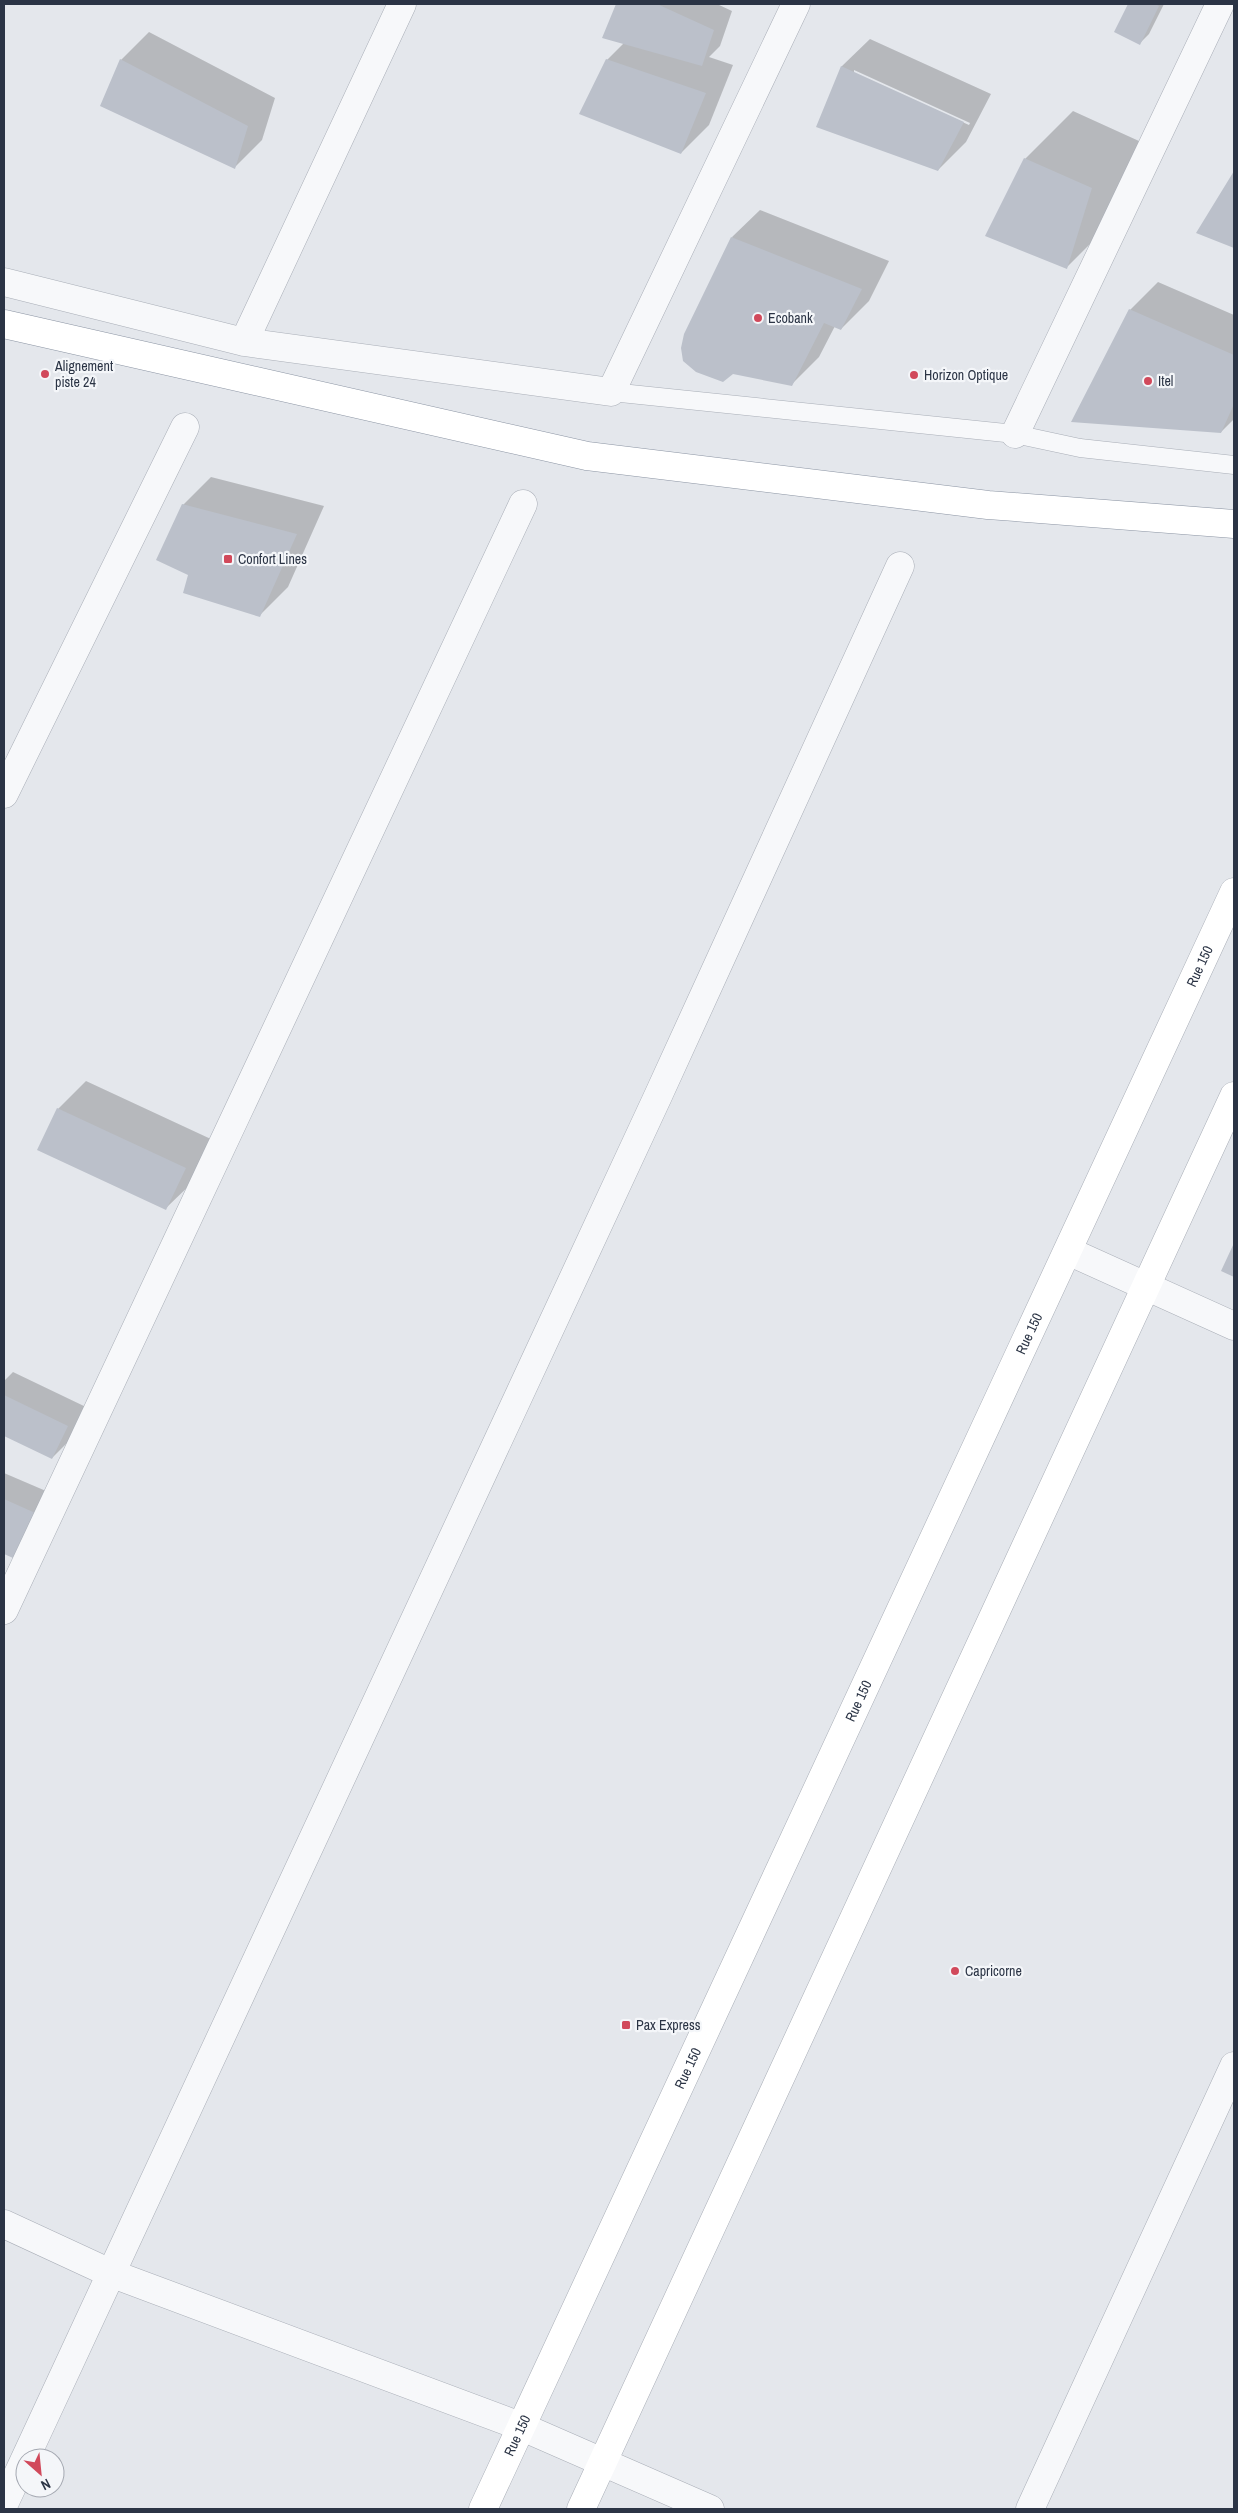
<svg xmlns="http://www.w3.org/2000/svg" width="1238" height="2513" font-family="'Archivo Narrow',sans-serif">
<rect width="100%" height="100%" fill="#e4e7ec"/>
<!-- shadow -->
<path fill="#0003" fill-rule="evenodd" d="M617 4H717L732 11 720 46 709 57 733 65 709 125 681 153 607 60 624 43 604 37Z
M1129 4H1164L1149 34 1140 43 1116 31Z
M149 32 275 98 262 140 235 167 121 60Z
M870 39 991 94 966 142 938 170 818 126 842 66ZM854 70 970 123 969 125 854 73Z
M1073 111 1139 141 1114 220 1066 268 1025 159Z
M1234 173V247L1198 232Z
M760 210 889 261 869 301 841 329 835 326 819 357 791 385 732 237Z
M1158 282 1234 315V419L1221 432 1130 310Z
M211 477 324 506 288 587 260 615 190 575 183 505Z
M86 1081 213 1140 194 1181 166 1208 58 1109Z
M13 1372 86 1407 71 1439 52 1458 4 1435V1381Z
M4 1473 60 1497 19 1560 4 1553Z"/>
<!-- building -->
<path fill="#bbc0ca" d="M616 4H657L714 30 702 66 602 38Z
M1128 4H1155L1159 6 1140 45 1114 32Z
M120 59 248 126 235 169 100 106Z
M606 59 706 93 681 154 579 114Z
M841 66 964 122 938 171 816 127Z
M1024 158 1092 188 1067 269 985 236Z
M1234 171V248L1196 233Z
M731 237 862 289 841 330 824 323 792 386 733 374 723 382 696 372 683 361 681 348 684 334Z
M1129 309 1234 355V404L1221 433 1071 422Z
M182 504 297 534 260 617 183 593 188 575 156 560Z
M57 1108 186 1168 166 1210 37 1150Z
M1234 1243V1277L1221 1271Z
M4 1395 68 1426 52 1459 4 1436Z
M4 1499 42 1516 20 1561 4 1554Z"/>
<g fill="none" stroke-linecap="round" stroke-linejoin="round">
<!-- lane casing -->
<g stroke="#a9aeb7" stroke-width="19">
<path id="lane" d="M611 392 1015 434 1080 448 1234 465"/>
</g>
<!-- street casing -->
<g stroke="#a9aeb7" stroke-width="29">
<path id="street" d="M4 282 244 342 611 392 796 4
M244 342 402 4
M1015 434 1220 4
M4 794 185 427
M1068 1251 1234 1326
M4 1610 523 504
M4 2224 110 2273 520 2426 710 2509
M4 2504 658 1096 900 566
M1030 2509 1234 2066"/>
</g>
<!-- secondary casing -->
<g stroke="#a9aeb7" stroke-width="29">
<g id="secondary">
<path id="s1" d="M483 2509 1234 892"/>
<path d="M581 2509 1234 1096"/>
</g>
</g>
<!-- highway casing -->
<g stroke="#8b94a3" stroke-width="29">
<path id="highway" d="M4 324 587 456 988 505 1234 524"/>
</g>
<!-- lane -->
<use href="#lane" stroke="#f7f8fa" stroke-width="18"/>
<!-- street -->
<use href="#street" stroke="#f7f8fa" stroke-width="28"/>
<!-- secondary -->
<use href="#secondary" stroke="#fff" stroke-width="28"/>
<!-- highway -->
<use href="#highway" stroke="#fff" stroke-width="28"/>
</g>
<!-- markers -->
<g fill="#d1495b" stroke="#f4f6f9" stroke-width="2">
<circle cx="758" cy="318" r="5"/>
<circle cx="45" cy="374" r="5"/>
<circle cx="914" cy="375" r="5"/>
<circle cx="1148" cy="381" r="5"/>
<rect x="223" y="554" width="10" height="10" rx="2.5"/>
<circle cx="955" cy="1971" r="5"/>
<rect x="621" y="2020" width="10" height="10" rx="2.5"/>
</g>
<g text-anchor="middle" stroke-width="4.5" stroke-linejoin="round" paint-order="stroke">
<!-- poi labels -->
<g font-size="14" fill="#2b3445" stroke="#f4f6f9" text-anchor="start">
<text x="768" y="323">Ecobank</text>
<text x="55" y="371">Alignement<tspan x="55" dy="16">piste 24</tspan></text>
<text x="924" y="380">Horizon Optique</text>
<text x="1158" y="386">Itel</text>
<text x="238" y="564">Confort Lines</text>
<text x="965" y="1976">Capricorne</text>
<text x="636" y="2030">Pax Express</text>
</g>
<!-- street labels -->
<g font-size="14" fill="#2b3445" stroke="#f4f6f9">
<text dy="5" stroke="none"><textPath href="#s1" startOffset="1701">Rue 150</textPath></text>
<text dy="5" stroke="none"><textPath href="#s1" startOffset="1296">Rue 150</textPath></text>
<text dy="5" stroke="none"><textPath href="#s1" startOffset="891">Rue 150</textPath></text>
<text dy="5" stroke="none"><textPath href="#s1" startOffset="486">Rue 150</textPath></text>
<text dy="5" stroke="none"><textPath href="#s1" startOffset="81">Rue 150</textPath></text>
</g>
</g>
<!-- border -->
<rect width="1238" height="2513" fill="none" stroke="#2b3445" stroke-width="10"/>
<!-- north arrow -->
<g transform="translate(40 2473) rotate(153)"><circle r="24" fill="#f4f6f9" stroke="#a4a8b1"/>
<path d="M0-4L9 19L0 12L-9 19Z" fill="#d1495b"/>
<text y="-8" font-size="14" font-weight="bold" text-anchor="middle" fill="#2b3445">N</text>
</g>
</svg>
